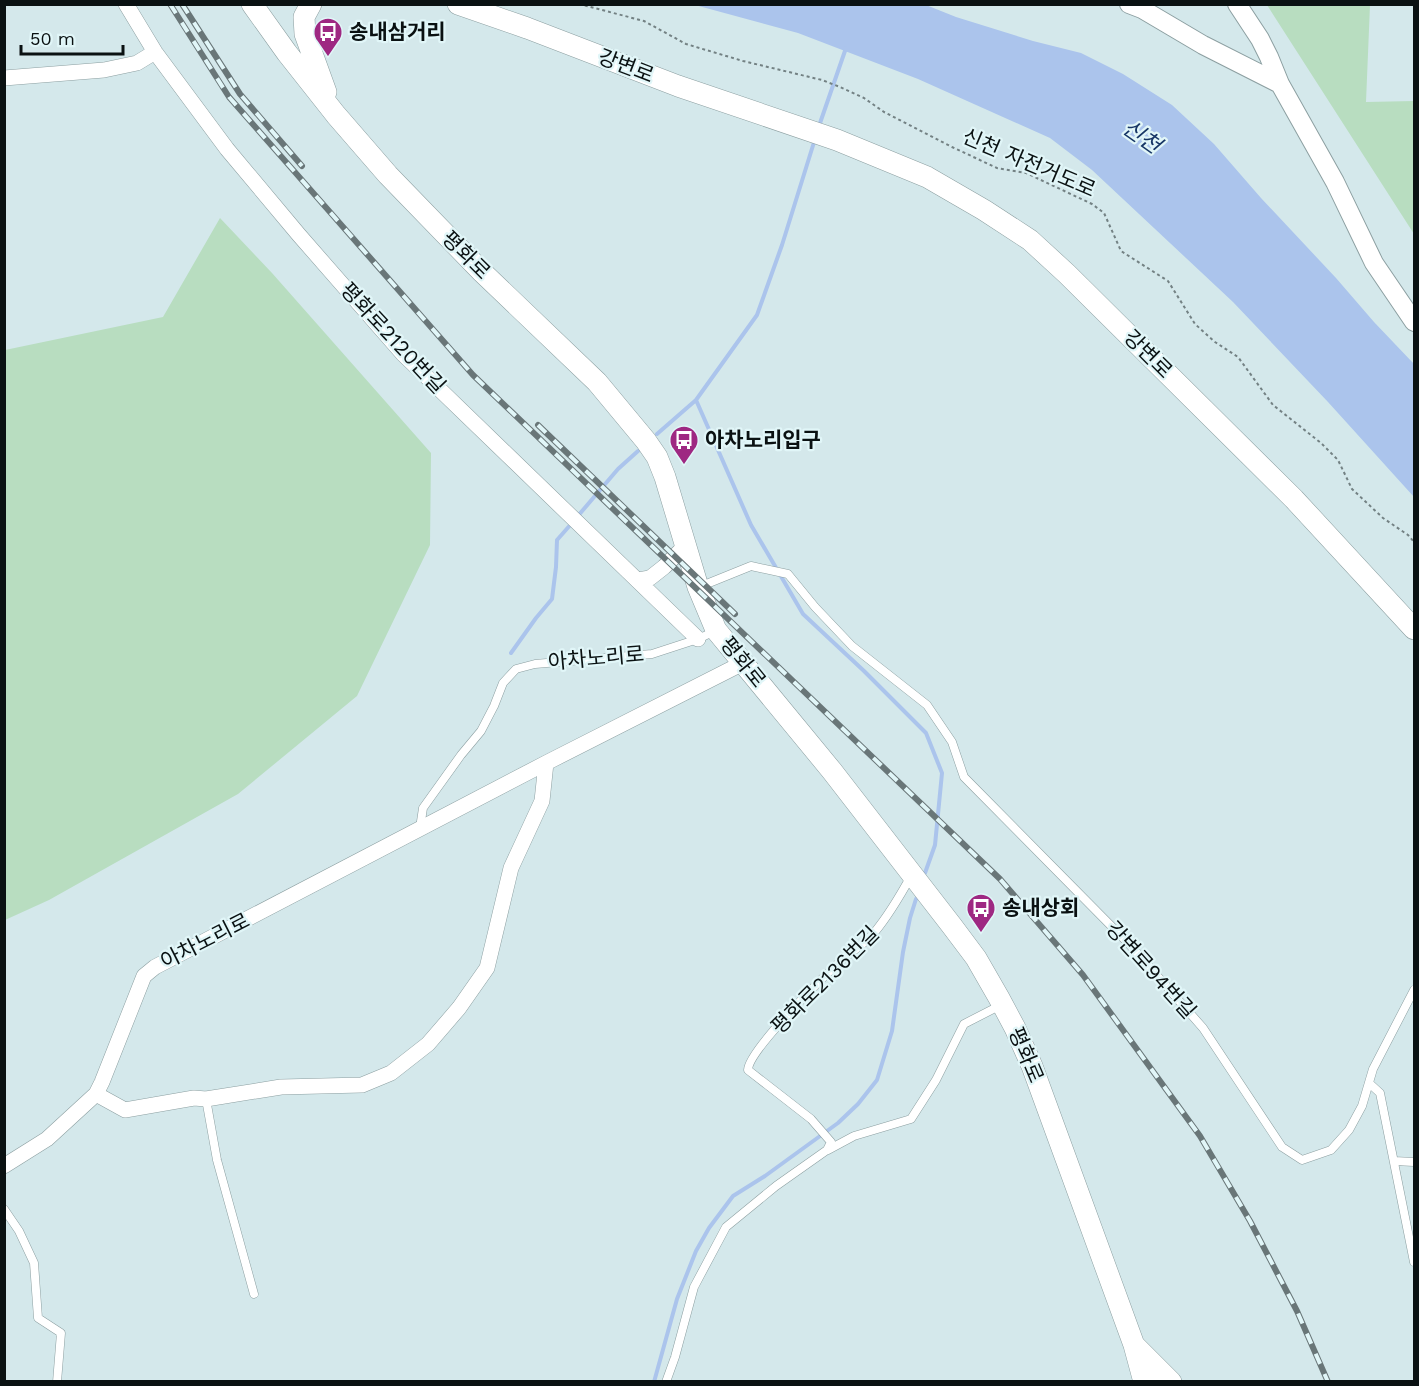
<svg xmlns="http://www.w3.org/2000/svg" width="1419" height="1386" font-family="'Work Sans','Noto Sans KR',sans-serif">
<rect width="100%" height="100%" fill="#d4e8eb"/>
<!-- green -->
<path fill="#b8ddc0" d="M1267 5H1370L1366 102 1414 101V234Z
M220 218 272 273 431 453 430 545 357 696 238 794 49 900 5 920V350L163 317Z"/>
<!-- water -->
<path fill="#abc4ec" d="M695 5H926L956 17 1033 41 1081 53 1123 74 1172 105 1214 144 1261 198 1336 278 1374 322 1414 364V497L1328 402 1233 302 1092 170 1050 138 918 79 798 33Z"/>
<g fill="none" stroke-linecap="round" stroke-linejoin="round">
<!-- stream -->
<path stroke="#abc4ec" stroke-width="4" d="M819 126 846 48
M815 139 782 245 757 315 696 400 751 525 803 614 864 671 926 733 942 773 935 845 925 873
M657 434 696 400
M577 517 618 469 638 451
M511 653 536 618 552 599 556 567 557 540 572 523
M654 1382 677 1299 696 1251 709 1228 733 1196 765 1176 838 1123 858 1104 877 1080 892 1031 903 952 910 918 916 899"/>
<!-- service casing -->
<g stroke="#8c9fa1" stroke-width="9">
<path id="service" d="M699 587 751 566 788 574 815 607 852 646 927 705 952 742 964 777 1130 945 1203 1028 1282 1147 1302 1160 1331 1150 1349 1130 1362 1106 1373 1069 1414 990
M420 828 423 808 461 755 481 731 494 706 503 683 516 669 535 664 652 654 698 639 715 631
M1369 1083 1380 1093 1414 1262
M206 1099 217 1160 254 1294
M828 1150 854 1136 911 1119 936 1080 964 1024 1001 1005
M1394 1161 1414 1162
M4 1209 19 1231 34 1263 38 1318 61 1333 57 1382
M666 1382 675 1357 694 1287 726 1227 776 1186 827 1150 831 1142 811 1119 748 1070C748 1051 825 975 842 960 852 951 865 944 874 933 888 916 900 896 911 876"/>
</g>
<!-- minor casing -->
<g stroke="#8c9fa1" stroke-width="16">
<path id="minor" d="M126 4 155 52 227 149 299 235 403 354 698 639
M4 78 104 70 137 63 155 52
M638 580 650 578 664 567 685 546
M96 1094 125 1110 194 1098 206 1099 281 1087 362 1085 391 1073 428 1044 459 1008 487 968 511 868 542 801 546 763
M4 1166 47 1139 96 1094 102 1082 144 976 155 967 546 763 743 663"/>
</g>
<!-- tertiary casing -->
<g stroke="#8c9fa1" stroke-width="20">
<path id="tertiary" d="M1129 4 1142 9 1203 45 1280 84 1335 182 1374 263 1414 322
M1237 4 1260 39 1269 57 1280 84"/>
</g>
<!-- secondary casing -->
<g stroke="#8c9fa1" stroke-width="22">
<path id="secondary" d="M252 4 287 53 336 115 388 175 482 272 597 382 646 441 657 457 665 477 698 587 716 630 832 771 952 926 976 958 999 998 1015 1028 1032 1066 1134 1345 1144 1382
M311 4 304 17 305 34 326 92
M458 4 527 28 678 86 837 140 927 177 984 210 1030 240 1067 274 1294 499 1414 629
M1135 1346 1171 1382"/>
</g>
<!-- path -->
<path stroke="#738183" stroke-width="2" stroke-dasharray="3 3" stroke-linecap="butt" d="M579 4 644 21 686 44 743 61 822 80 840 87 864 98 884 112 952 147 997 168 1026 173 1092 204 1104 213 1121 251 1168 281 1195 324 1215 342 1238 357 1273 405 1321 443 1338 460 1352 489 1383 518 1408 535 1414 542"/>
<!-- service -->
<use href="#service" stroke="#fff" stroke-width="8"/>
<!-- minor -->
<use href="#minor" stroke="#fff" stroke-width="15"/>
<!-- tertiary -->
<use href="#tertiary" stroke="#fff" stroke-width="18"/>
<!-- secondary -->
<use href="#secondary" stroke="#fff" stroke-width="21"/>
<!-- rail casing -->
<g stroke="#697678" stroke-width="6">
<path id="rail" d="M170 4 229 97 473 375 1000 879 1083 975 1200 1136 1250 1221 1297 1311 1328 1382
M182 4 240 94 302 166
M538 425 735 614"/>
</g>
<!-- rail -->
<use href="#rail" stroke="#e1f6f8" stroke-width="4" stroke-dasharray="11" stroke-linecap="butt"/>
</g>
<!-- icons -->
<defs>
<g id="bus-pin" transform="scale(1.5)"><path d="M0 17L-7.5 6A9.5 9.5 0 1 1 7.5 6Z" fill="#9e2882" stroke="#e1f6f8"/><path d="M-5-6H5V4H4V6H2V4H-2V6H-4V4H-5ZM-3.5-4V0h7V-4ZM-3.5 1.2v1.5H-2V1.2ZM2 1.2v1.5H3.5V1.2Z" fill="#fff"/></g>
</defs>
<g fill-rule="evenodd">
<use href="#bus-pin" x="328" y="32"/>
<use href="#bus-pin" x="684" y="440"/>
<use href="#bus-pin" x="981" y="908"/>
</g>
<g text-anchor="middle" stroke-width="4.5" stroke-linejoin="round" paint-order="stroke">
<!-- poi labels -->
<g font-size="21" font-weight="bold" fill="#0a1112" stroke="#e1f6f8" text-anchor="start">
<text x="349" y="39">송내삼거리</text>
<text x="705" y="447">아차노리입구</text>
<text x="1002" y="915">송내상회</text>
</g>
<!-- street labels -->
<g font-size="21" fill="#0a1112" stroke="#e1f6f8">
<text transform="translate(626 66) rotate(21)" y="7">강변로</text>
<text transform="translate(1029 163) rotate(23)" y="7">신천 자전거도로</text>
<text transform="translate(466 255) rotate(45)" y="7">평화로</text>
<text transform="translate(393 338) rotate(47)" y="7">평화로2120번길</text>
<text transform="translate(1148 354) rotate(45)" y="7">강변로</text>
<text transform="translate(596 658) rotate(-5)" y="7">아차노리로</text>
<text transform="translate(743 662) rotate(51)" y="7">평화로</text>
<text transform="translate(205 941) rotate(-27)" y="7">아차노리로</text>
<text transform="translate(1151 970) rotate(48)" y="7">강변로94번길</text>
<text transform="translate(825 980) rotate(-45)" y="7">평화로2136번길</text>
<text transform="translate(1026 1055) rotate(67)" y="7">평화로</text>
</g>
<!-- water labels -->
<g font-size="22" font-style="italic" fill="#173666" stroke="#e1f6f8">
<text transform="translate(1142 136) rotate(35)" y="8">신천</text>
</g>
</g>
<!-- border -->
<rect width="1419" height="1386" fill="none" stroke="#0a1112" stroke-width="12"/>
<!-- scale -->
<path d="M21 45v9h102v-9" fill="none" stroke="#0a1112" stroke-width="3"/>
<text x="30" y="45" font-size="18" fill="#0a1112" stroke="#e1f6f8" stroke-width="4.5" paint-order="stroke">50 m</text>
</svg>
